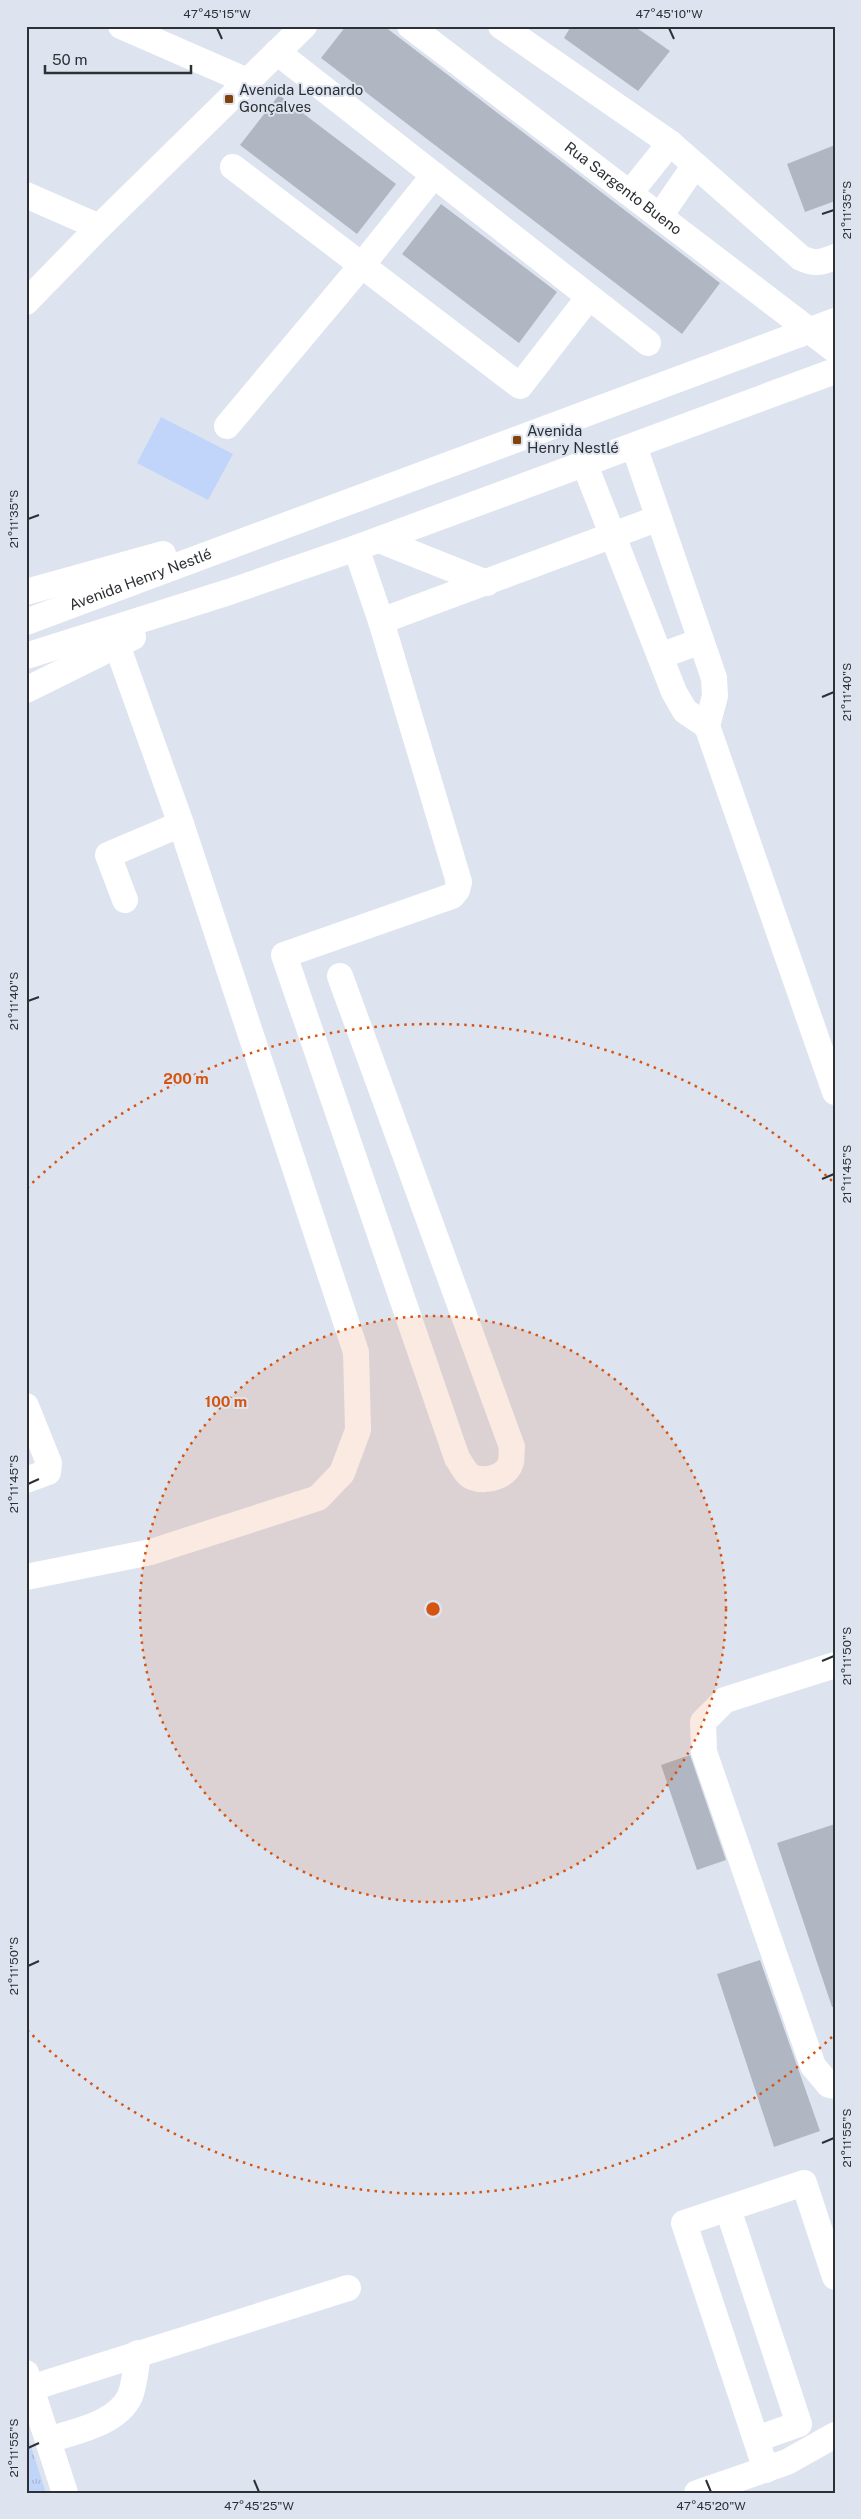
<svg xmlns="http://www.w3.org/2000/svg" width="861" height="2519" font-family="'Public Sans',sans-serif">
<defs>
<pattern id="grass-tufts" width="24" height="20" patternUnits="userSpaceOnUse" patternTransform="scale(1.25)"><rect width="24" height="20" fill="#c1d4fa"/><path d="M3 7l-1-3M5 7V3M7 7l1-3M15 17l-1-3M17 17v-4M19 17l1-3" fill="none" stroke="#a6b6d7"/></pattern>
</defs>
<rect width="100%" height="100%" fill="#dde4f0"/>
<!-- grass -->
<path fill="url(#grass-tufts)" d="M26 2431 46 2493H26Z"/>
<!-- pitch -->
<path fill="#c1d4fa" d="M161 417 233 454 208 500 137 463Z"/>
<!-- building -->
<path fill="#b1b7c2" d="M346 26H384L720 283 682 334 321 58Z
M571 26H634L670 51 638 91 564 38Z
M279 95 396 184 357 234 240 145Z
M835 145V201L805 212 787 164Z
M441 204 557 292 519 343 402 254Z
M690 1755 726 1860 697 1870 661 1765Z
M835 1824V2007H832L777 1843Z
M760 1960 820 2131 774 2147 717 1974Z"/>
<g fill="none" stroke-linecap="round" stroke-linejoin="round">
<!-- minor -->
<g stroke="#fff" stroke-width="26">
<path d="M121 26 247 81"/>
<path id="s1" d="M410 26 835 350"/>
<path d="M501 26 670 143 801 258C814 264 821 263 835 257"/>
<path d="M277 52 648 343"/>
<path d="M233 167 520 386 589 297"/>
<path d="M630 193 670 143"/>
<path d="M26 195 99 227"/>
<path d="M660 216 695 165"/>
<path d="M26 302 99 227 304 26"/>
<path d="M227 426 362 265 434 175"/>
<path d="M634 446 714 678 715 696 707 726 835 1092"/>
<path d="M585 465 674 692 685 711 707 726"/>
<path d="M379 540 487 583"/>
<path d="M26 592 163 554"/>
<path d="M381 621 659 518"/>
<path id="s2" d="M26 622 835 321"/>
<path d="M26 656 229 592 356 548 835 371"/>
<path d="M660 656 701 641"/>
<path d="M26 690 133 637"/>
<path d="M125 900 108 855 181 824"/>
<path d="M340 976 512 1447C511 1451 512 1458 511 1462 507 1476 488 1482 475 1478 466 1476 462 1465 457 1458L284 955 452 896 457 890 459 882 381 621 356 548"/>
<path d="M26 1406 49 1463 48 1472 26 1480"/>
<path d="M26 1577 151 1552 318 1498 342 1473 358 1430 356 1352 181 824 117 645"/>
<path d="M835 1665 725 1700 703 1722 704 1752 813 2066 829 2085 835 2086"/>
<path d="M728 2209 799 2424 756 2439"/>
<path d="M26 2373 65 2493"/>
<path d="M31 2388 348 2288"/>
<path d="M49 2440C75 2431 117 2424 130 2396 135 2383 136 2367 138 2353"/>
<path d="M766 2470 684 2223 804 2183 835 2277"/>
<path d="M697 2493 787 2462 835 2435"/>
</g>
</g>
<!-- ticks -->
<path fill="none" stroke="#2d3034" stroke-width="2" d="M217 28 222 39M669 28 674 39M822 214 834 210M28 519 39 515M822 697 834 692M28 1001 39 997M822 1179 834 1174M28 1484 39 1479M822 1661 834 1656M28 1966 39 1961M822 2143 834 2138M28 2448 39 2443M254 2480 259 2492M706 2480 711 2492"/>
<!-- distance rings -->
<circle cx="433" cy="1609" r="293" fill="#d55510" fill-opacity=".12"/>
<g fill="none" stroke="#d55510" stroke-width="2.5" stroke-dasharray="2.5 5">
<circle cx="433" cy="1609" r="293"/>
<path d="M832 2037A585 585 0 0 1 27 2030M27 1188A585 585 0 0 1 832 1181"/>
</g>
<!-- markers -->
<g fill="#824209" stroke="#dde4f0" stroke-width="2">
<rect x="224" y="94" width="10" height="10" rx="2.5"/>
<rect x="512" y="435" width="10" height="10" rx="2.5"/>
</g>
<g text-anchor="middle" stroke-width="4" stroke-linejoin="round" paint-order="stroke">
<!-- poi labels -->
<g font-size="15" fill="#2d3034" stroke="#dde4f0" text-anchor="start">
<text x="239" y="95">Avenida Leonardo<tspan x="239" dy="17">Gonçalves</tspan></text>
<text x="527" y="436">Avenida<tspan x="527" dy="17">Henry Nestlé</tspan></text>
</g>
<!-- street labels -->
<g font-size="15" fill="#2d3034" stroke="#dde4f0">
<text dy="5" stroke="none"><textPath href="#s1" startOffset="268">Rua Sargento Bueno</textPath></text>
<text dy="5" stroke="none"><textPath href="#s2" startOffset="122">Avenida Henry Nestlé</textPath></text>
</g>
</g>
<circle cx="433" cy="1609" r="8" fill="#d55510" stroke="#dde4f0" stroke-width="2.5"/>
<g font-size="15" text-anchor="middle" font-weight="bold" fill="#d55510" stroke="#dde4f0" stroke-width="4" stroke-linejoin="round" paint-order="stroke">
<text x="186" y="1084">200 m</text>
<text x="226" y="1407">100 m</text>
</g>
<!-- border -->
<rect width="861" height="2519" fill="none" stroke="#dde4f0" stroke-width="55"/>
<!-- scale -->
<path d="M45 65v8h146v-8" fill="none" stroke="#2d3034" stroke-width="2.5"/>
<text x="52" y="65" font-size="15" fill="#2d3034" stroke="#dde4f0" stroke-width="4" paint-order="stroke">50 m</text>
<rect x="28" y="28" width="806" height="2464" fill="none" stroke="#2d3034" stroke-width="2"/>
<g font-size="12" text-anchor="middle" fill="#2d3034">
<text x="217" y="18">47°45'15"W</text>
<text x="669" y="18">47°45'10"W</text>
<text transform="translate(847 210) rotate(-90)" y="4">21°11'35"S</text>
<text transform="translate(14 519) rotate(-90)" y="4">21°11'35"S</text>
<text transform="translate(847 692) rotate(-90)" y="4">21°11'40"S</text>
<text transform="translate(14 1001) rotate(-90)" y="4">21°11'40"S</text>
<text transform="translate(847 1174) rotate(-90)" y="4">21°11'45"S</text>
<text transform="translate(14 1484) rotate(-90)" y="4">21°11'45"S</text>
<text transform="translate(847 1656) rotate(-90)" y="4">21°11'50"S</text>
<text transform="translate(14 1966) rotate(-90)" y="4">21°11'50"S</text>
<text transform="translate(847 2138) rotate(-90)" y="4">21°11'55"S</text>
<text transform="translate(14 2448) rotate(-90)" y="4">21°11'55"S</text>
<text x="259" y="2510">47°45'25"W</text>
<text x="711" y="2510">47°45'20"W</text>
</g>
</svg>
